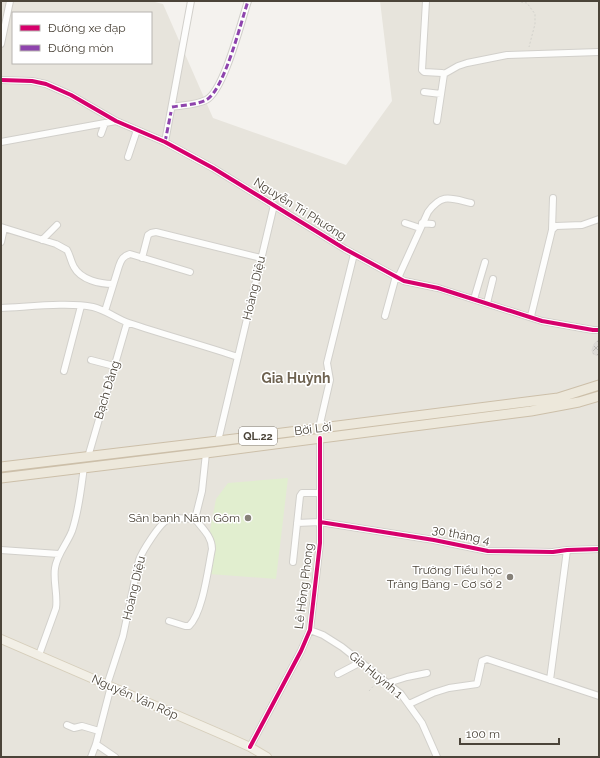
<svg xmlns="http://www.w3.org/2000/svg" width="600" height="758" font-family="Raleway,sans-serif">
<defs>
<pattern id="building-cross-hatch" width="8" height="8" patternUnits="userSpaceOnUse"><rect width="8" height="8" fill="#dedbd6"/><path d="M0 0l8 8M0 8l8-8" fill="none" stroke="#c0bdb8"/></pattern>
</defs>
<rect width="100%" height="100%" fill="#f4f2ee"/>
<!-- residential -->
<path fill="#e7e4dc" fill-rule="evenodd" d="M1 1H151L163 4 213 118 346 165 392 101 380 1H599V757H1ZM13 13H151V63H13Z"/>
<!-- garden -->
<path fill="#e1eecf" d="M288 478 276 579 209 574V536L216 499 228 483Z"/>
<!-- building -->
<path fill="url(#building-cross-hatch)" stroke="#dcd9d4" d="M598 340H599V356L593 354 592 350 594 344Z"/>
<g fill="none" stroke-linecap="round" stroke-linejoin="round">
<!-- minor casing -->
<g stroke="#d2d0cb" stroke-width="8">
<path id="minor" d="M426 1 422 70 424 72 442 73 444 74 458 66 467 63 507 55 599 52
M1 44 10 1
M1 80 32 81 46 84 71 95 116 121 165 142 213 168 345 249 404 281 438 288 542 321 593 330H599
M424 92 441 94
M172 107C183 105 196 105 206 100 224 91 241 22 248 1
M437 121 444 74
M101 134 105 123
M1 142 116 121
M165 142 191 1
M128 157 137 130
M405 223 420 228
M422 223 432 224
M1 227 56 244 67 250C70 255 71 262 74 267 81 280 100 284 113 284
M552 230 553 198
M42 240 57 225
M1 242 4 228
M142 258 148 235 151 233 156 232 261 258
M398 278 428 212C442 193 450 198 471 203
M474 299 485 262
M487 303 493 279
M1 308C27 307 68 302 93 307 106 310 117 319 129 323 165 335 202 345 238 357
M105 311 119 266C121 260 123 256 130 254L190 272
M385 316 396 276
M531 316 552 230 556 226 582 225 599 219
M91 360 114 366
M64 371 81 306
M319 428 330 380 327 363 354 254
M218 441 274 205
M88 457 127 323
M297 523 320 522 434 540 488 551 553 552 567 550 599 549
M1 550 59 554
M293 562 300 496 302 493H320
M169 621 185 626H189C203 613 208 568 212 549 212 537 203 529 195 519
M310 630 323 635 342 647 401 694 422 723 437 757
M39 655 56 608C58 595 53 581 55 568 57 554 67 544 72 531 79 511 81 488 84 467
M338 674 361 662
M550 680 567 550
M388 683 407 677 427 673
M107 685 123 636 139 560C142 552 160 522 169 519 176 517 187 519 195 519L202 491 206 453
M409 704 433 693 449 688 477 684 482 661 487 659 599 696
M67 725 74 728 82 726 99 731
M96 744 115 757
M250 747 301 651 310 630 320 543V438
M91 757 96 744 111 686"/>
</g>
<!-- major casing -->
<g stroke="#d6cebb" stroke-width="10">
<path id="major" d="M1 639 230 738 250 747 267 757"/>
</g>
<!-- highway casing -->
<g stroke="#ccbfa9" stroke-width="11">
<path id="highway" d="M1 467 218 441 558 398 599 385
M1 478 206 453 531 411 579 402 599 396"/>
</g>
<!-- path -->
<path stroke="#d3d2cc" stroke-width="1" stroke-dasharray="2 2" stroke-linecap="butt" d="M521 2 527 3 535 14V24L529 47
M369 691 377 682"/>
<!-- minor -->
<use href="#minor" stroke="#fdfdfc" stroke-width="6"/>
<!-- major -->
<use href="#major" stroke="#f2efe6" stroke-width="8"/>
<!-- highway -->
<use href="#highway" stroke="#ede8db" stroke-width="9"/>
<!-- quiet -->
<path stroke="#8e44ad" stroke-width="3" stroke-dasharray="6 3" stroke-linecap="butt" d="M172 107C183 105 196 105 206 100 224 91 241 22 248 1
M165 142 171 112"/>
<!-- cycleway casing -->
<g stroke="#fff" stroke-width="6">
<path id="cycleway" d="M1 80 32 81 46 84 71 95 116 121 165 142 213 168 345 249 404 281 438 288 542 321 593 330H599
M320 522 434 540 488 551 553 552 567 550 599 549
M250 747 301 651 310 630 320 543V438"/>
</g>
<!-- cycleway -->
<use href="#cycleway" stroke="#d6006c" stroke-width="4"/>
</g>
<!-- markers -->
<g fill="#868178" stroke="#fff" stroke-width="1.5">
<circle cx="248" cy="518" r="4"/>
<circle cx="510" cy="577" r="4"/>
</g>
<g text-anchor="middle" stroke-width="3" stroke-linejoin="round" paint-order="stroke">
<!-- shield labels -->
<rect fill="#fff" stroke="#817c74" stroke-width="1" x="239" y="427" width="38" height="18" rx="3"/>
<g font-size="11" font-weight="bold" fill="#4b4439">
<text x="258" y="440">QL.22</text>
</g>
<!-- street labels -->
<g font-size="12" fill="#4b4439" stroke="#fff">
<text transform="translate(300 209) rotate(32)" y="4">Nguyễn Tri Phương</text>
<text transform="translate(254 288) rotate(-77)" y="4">Hoàng Diệu</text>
<text transform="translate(107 390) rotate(-73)" y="4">Bạch Đằng</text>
<text transform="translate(313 429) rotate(-7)" y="4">Bời Lời</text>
<text transform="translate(461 535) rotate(11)" y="4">30 tháng 4</text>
<text transform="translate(304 586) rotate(-83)" y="4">Lê Hồng Phong</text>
<text transform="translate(134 588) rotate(-77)" y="4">Hoàng Diệu</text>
<text transform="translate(376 675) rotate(40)" y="4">Gia Huỳnh 1</text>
<text transform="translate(135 697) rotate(24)" y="4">Nguyễn Văn Rốp</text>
</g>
<!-- poi labels -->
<g font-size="12" fill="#4b4439" stroke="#fff" text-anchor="end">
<text x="240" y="522">Sân banh Năm Gôm</text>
<text x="502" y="574">Trường Tiểu học<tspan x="502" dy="14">Trảng Bàng - Cơ sở 2</tspan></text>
</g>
<!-- quarter labels -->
<g font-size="14" font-weight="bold" fill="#6e6250" stroke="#fff">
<text x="296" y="383">Gia Huỳnh</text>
</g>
</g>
<!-- border -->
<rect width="600" height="758" fill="none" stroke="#4b4439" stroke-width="4"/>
<!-- legend -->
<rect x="12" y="12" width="140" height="52" fill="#ffffff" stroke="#b7b4b0"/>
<rect x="20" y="25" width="20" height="6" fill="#d6006c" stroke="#b7b4b0"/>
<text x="48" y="32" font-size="12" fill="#4b4439">Đường xe đạp</text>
<rect x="20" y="45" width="20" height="6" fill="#8e44ad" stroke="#b7b4b0"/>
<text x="48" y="52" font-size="12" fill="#4b4439">Đường mòn</text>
<!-- scale -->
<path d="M460 738v6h99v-6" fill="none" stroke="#4b4439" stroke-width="2"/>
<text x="466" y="738" font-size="12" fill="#4b4439" stroke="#ffffff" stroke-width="3" paint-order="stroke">100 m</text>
</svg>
